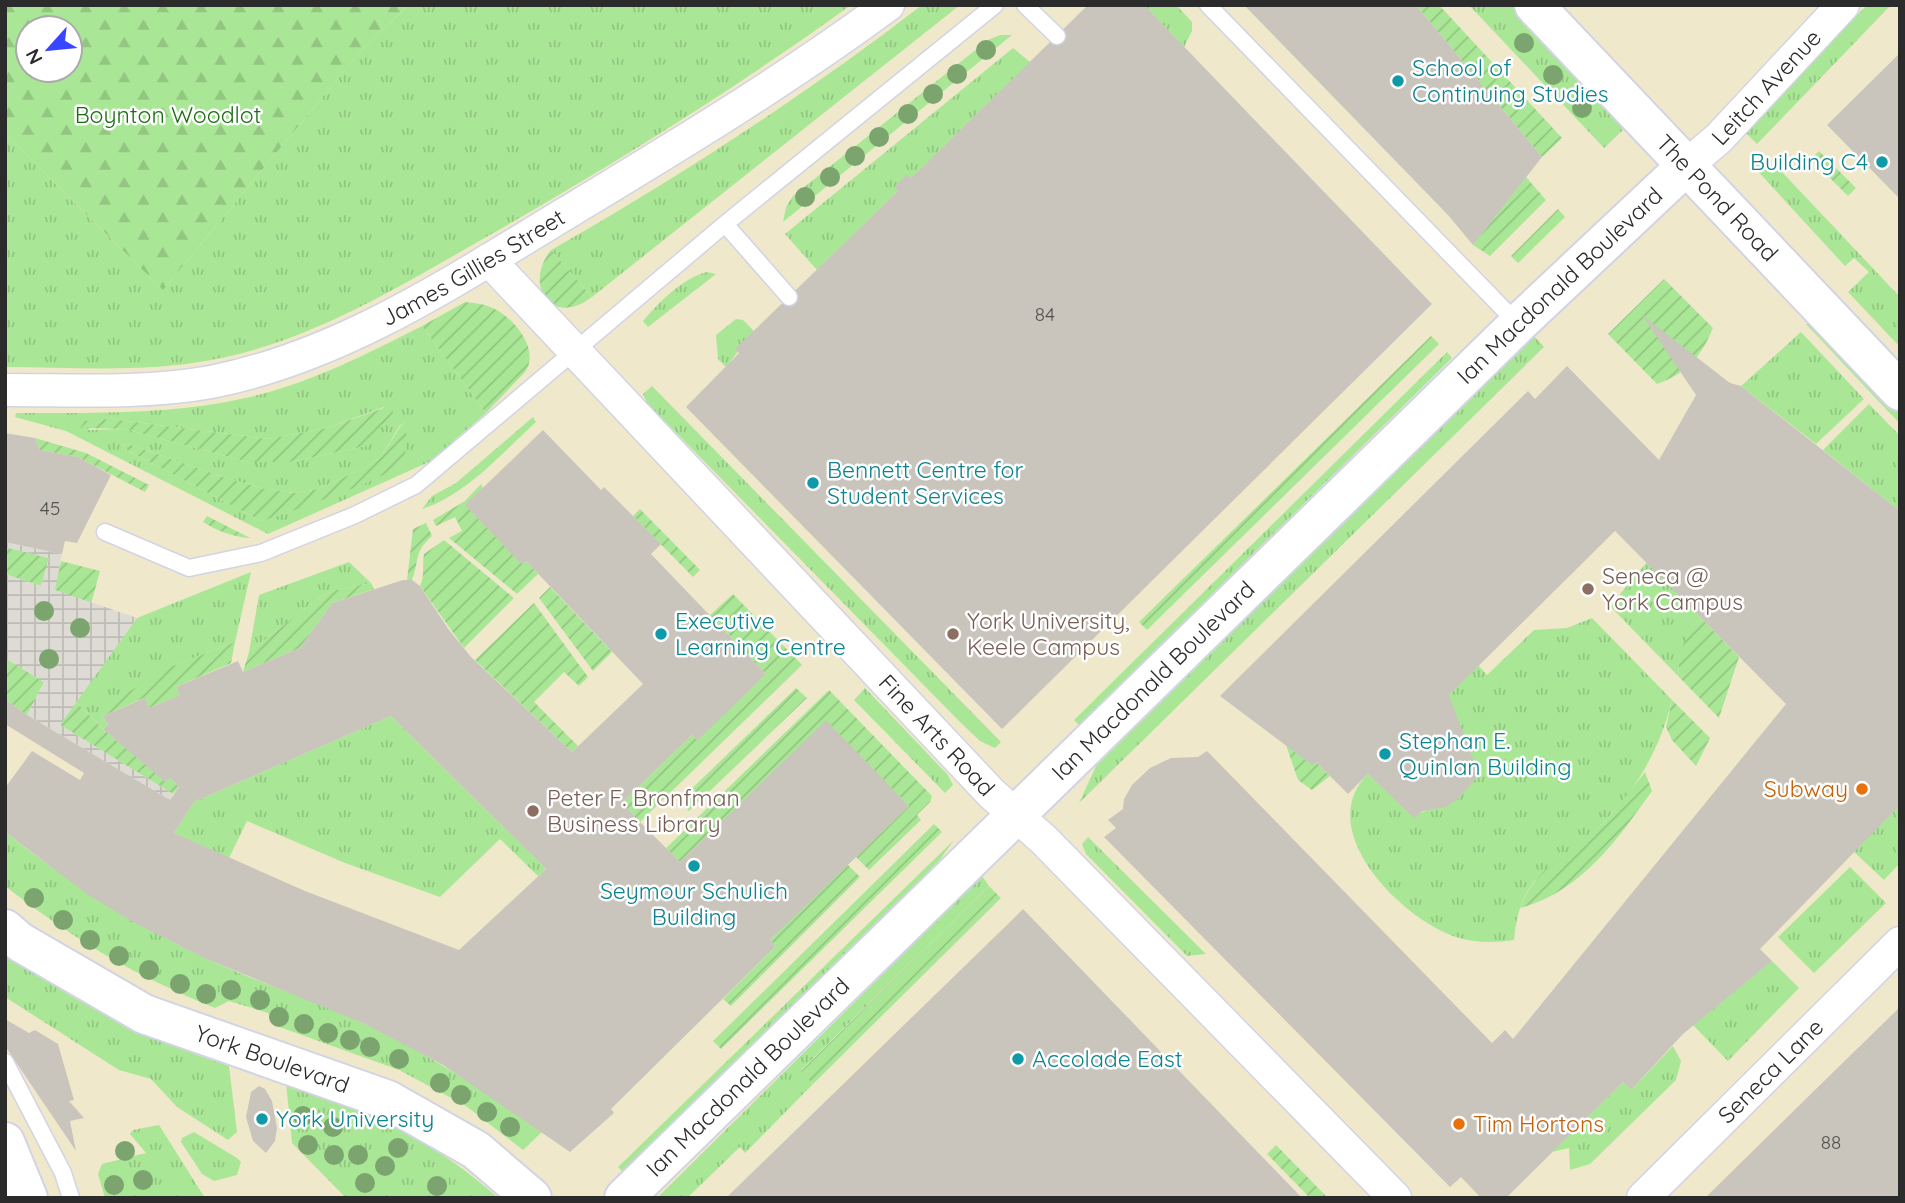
<svg xmlns="http://www.w3.org/2000/svg" width="1905" height="1203" font-family="Quicksand,sans-serif">
<defs>
<pattern id="grass-tufts" width="24" height="20" patternUnits="userSpaceOnUse" patternTransform="scale(1.75)"><rect width="24" height="20" fill="#a9e796"/><path d="M3 7l-1-3M5 7V3M7 7l1-3M15 17l-1-3M17 17v-4M19 17l1-3" fill="none" stroke="#92c681"/></pattern>
<pattern id="forest-firs" width="22" height="20" patternUnits="userSpaceOnUse" patternTransform="scale(1.75)"><rect width="22" height="20" fill="#a9e796"/><path d="M5 1l3.5 6h-7zM16 11l3.5 6h-7z" fill="#92c681"/></pattern>
<pattern id="garden-furrows" width="10" height="10" patternUnits="userSpaceOnUse" patternTransform="scale(1.75)"><rect width="10" height="10" fill="#a9e796"/><path d="M-1 1l2-2M0 10L10 0M9 11l2-2" fill="none" stroke="#92c681"/></pattern>
<pattern id="plaza-grid" width="8" height="8" patternUnits="userSpaceOnUse" patternTransform="scale(1.75)"><rect width="8" height="8" fill="#dddbd4"/><path d="M0 4h8M4 0v8" fill="none" stroke="#bebcb6"/></pattern>
</defs>
<rect width="100%" height="100%" fill="#eee8dc"/>
<!-- education -->
<path fill="#f0e8cb" fill-rule="evenodd" d="M5 5H1900V1198H5ZM28 28H70V70H28Z"/>
<!-- grass -->
<path fill="url(#grass-tufts)" fill-rule="evenodd" d="M408 5H851C732 91 608 168 481 240 395 289 309 342 211 360 143 373 74 367 5 367V134L163 290 358 54Z
M922 5H960L592 297 551 250C680 177 805 95 922 5Z
M1144 5H1176L1192 22V31L1184 47Z
M1469 5H1513L1617 116 1623 130 1604 148Z
M1867 5H1891L1757 144 1744 131Z
M1000 35H1012L783 222 786 207 793 196 988 40Z
M1013 48 1030 62 817 270 785 234Z
M1767 164 1782 172 1900 297V347L1848 292 1869 272 1854 258 1845 266 1753 166Z
M707 272 716 274 648 327 643 321C659 302 683 278 707 272Z
M736 319 743 320 754 331 726 367 718 359 716 335Z
M1813 319 1900 412V424L1806 324Z
M422 326 486 413 429 462 268 534 66 431 15 417 16 413C94 413 173 415 250 397 310 383 367 354 422 326ZM384 407 366 446 290 462H248L125 429 86 430 111 419 268 439 327 428ZM406 423 398 466 325 499 261 521 127 450 123 445 128 444 223 477 261 488 295 493 319 489 368 466 381 457 400 425Z
M1801 332 1864 399 1816 444 1741 386Z
M1534 336 1544 347 1079 803 1096 766Z
M1447 352 1452 358 1079 725 1074 720Z
M652 386 1001 742 995 748 980 741 961 723 647 403 643 394Z
M1869 404 1900 436V511L1823 450Z
M533 417 536 422C502 453 466 495 422 509L432 496 456 483Z
M349 562 371 583 332 591 320 597 249 652 259 595Z
M1647 562 1700 617C1686 635 1677 654 1679 677L1610 606Z
M251 572 235 642 175 665 103 716 108 725 103 729 75 701 137 618Z
M1592 618 1672 700C1660 749 1637 789 1601 825 1557 869 1520 869 1514 940 1495 943 1474 943 1456 937 1401 919 1312 829 1368 774L1414 817C1439 800 1451 817 1471 780L1449 695 1478 665 1487 675 1534 630 1567 628Z
M865 688 948 775 953 785 945 793 854 700Z
M391 716 546 869 538 876 500 839 440 897 345 863 247 821 229 858 174 833 194 802Z
M1900 805V863L1884 880 1853 851Z
M5 832C67 881 131 923 203 957 255 982 312 999 365 1024 428 1053 485 1092 543 1131L523 1150 466 1106 399 1070 274 1025 268 1013 229 1001 215 1008C133 975 75 940 5 886Z
M1088 837 1206 954 1187 956 1086 854 1082 844Z
M954 840 939 861 623 1172 618 1167Z
M1850 867 1886 903 1814 973 1778 937Z
M982 876 989 886 801 1070 813 1084 745 1153 740 1147 687 1198H657Z
M5 952C74 1004 148 1039 229 1066L237 1132 228 1140 177 1107 151 1079 119 1070 5 997Z
M1772 961 1799 988 1728 1061 1693 1025Z
M1673 1046 1681 1061 1676 1080 1590 1164 1570 1170 1569 1148 1552 1152 1623 1082 1631 1090Z
M286 1083C364 1108 437 1142 498 1198H346L292 1143Z
M159 1125 205 1198H105L98 1174 102 1164 146 1153 130 1134 133 1130Z
M194 1132 237 1158 241 1162 237 1175 214 1181 202 1174 181 1142 182 1138Z"/>
<!-- forest -->
<path fill="url(#forest-firs)" fill-rule="evenodd" d="M5 5H408L358 54 163 290 5 134ZM28 28H70V70H28Z"/>
<!-- garden -->
<path fill="url(#garden-furrows)" d="M1416 5H1439L1562 138 1542 157Z
M1819 151 1856 188 1848 196 1811 159Z
M1526 177 1546 200 1490 256 1473 245Z
M1558 209 1565 217 1518 263 1511 256Z
M551 250 592 297C551 328 523 285 551 250Z
M1664 279 1713 328C1701 357 1687 373 1657 384L1608 334Z
M465 302C475 303 484 304 493 308 513 317 541 350 525 372L486 413 422 326Z
M1431 336 1439 344 1147 630 1139 622Z
M392 405 393 413 366 446 290 462H248L125 429 80 428 85 421 111 419 268 439 327 428Z
M406 423C406 437 409 454 399 465 388 478 281 516 261 521L127 450 123 445 128 444 223 477 261 488 295 493 319 489 368 466 381 457 401 425Z
M35 438 86 453 149 485 145 492 78 457 40 450Z
M481 484 523 564 526 561 538 574 517 594 449 538 462 531 455 517 436 526 433 520 465 501Z
M640 509 700 570 693 577 633 516Z
M207 516 250 538C232 537 218 531 203 522Z
M426 523 432 536C413 553 420 559 412 580H407L413 529Z
M444 540 514 598 464 648 420 586C425 576 422 565 424 554Z
M5 547 49 558 41 586 5 574Z
M61 561 100 571 91 604 54 590Z
M371 583 374 589 332 603 300 648 243 672 249 652 320 597 332 591Z
M550 587 612 652 593 671 539 598Z
M733 594 802 665 640 822 622 803 692 735 697 740 766 674 710 615Z
M534 603 588 677 579 686 564 672 534 702 578 746 572 752 475 660Z
M1700 617 1739 657 1719 718 1679 677C1677 652 1685 636 1700 617Z
M235 642 231 663 176 687 180 695 149 708 144 698 103 716 102 707 175 665Z
M5 658 44 682 27 715 5 699Z
M796 688 807 698 689 811 679 801Z
M829 690 932 796 930 802 917 815 921 820 869 870 856 857 909 806 826 721 680 862 666 848Z
M1672 700 1710 738 1696 766 1672 740 1666 727Z
M75 701 103 729 165 781 170 778 179 787 173 794 60 725Z
M1286 745 1316 762 1330 776 1312 790 1298 780Z
M1645 772 1652 791C1617 840 1581 892 1520 908 1536 866 1568 856 1599 827 1616 811 1630 790 1645 772Z
M934 824 942 832 721 1049 713 1041Z
M847 864 860 877 731 1006 723 999 776 946 770 940Z
M989 886 1001 898 813 1084 801 1071Z
M1276 1145 1327 1197 1310 1198 1267 1154Z"/>
<!-- plaza -->
<path fill="url(#plaza-grid)" d="M5 542 62 554 55 590 137 618 60 725 173 794 170 800 27 715 44 682 5 658V574L41 586 49 558 5 547Z"/>
<!-- building -->
<path fill="#c9c5bc" fill-rule="evenodd" d="M1088 5H1144L1432 304 1002 729 686 407 739 353 735 349 898 191 894 187 907 174 911 178Z
M1244 5H1416L1542 157 1473 245 1448 215Z
M1900 53V199L1827 125Z
M1642 315 1730 383 1741 386 1900 511V805L1760 949 1772 961 1683 1034 1631 1090 1623 1082 1506 1198H1481L1461 1177 1450 1187 1104 837 1116 828 1108 820 1123 809 1124 799 1132 785 1150 768 1171 758 1198 757 1207 751 1492 1043 1505 1030 1513 1039 1786 704 1615 531 1449 695 1479 775 1458 799 1446 807 1423 811 1414 818 1368 774 1348 794 1316 762 1312 765 1220 696 1528 391 1535 399 1567 366 1659 460 1696 395Z
M543 430 601 490 604 487 661 544 651 554 766 674 697 741 692 735 622 803 640 822 680 862 826 720 909 806 770 940 776 946 611 1109 614 1113 570 1152 443 1065 365 1024 204 958 131 921 87 894 5 832V788L32 751 80 780 84 773 5 724V699L27 715 170 800 179 787 170 778 165 782 103 729 108 725 103 716 145 698 149 708 180 695 176 687 238 661 243 672 300 648 332 603 403 580H412L420 586 449 630 471 657 572 752 643 684 526 561 522 565 465 505ZM391 716 546 869 459 950 305 891 174 833 194 802Z
M5 433 35 438 40 450 78 457 111 475 77 543 65 541 62 554 5 542Z
M1023 909 1302 1198H726L1012 920Z
M1900 1007V1198H1705L1819 1086Z
M5 1019 29 1033 35 1030 58 1044 74 1100 69 1101 84 1118 70 1121 76 1151 5 1046Z
M259 1086 265 1089 272 1101 277 1128 275 1141 266 1153 253 1141 246 1117 251 1092Z"/>
<g fill="none" stroke-linecap="round" stroke-linejoin="round">
<!-- service casing -->
<g stroke="#d2d3e5" stroke-width="19">
<path id="service" d="M1025 5 1057 36
M1208 5 1518 324
M725 224 789 297
M105 532 189 568 261 553 355 515 416 485 725 224 995 5
M5 1062 63 1173 71 1198"/>
</g>
<!-- minor casing -->
<g stroke="#d2d3e5" stroke-width="35">
<g id="minor">
<path id="s1" d="M1685 167 1719 138 1843 5"/>
<path id="s2" d="M489 260 991 793 1044 840 1395 1198"/>
<path id="s3" d="M5 390C74 390 144 394 211 382 343 356 455 280 568 212 677 146 785 81 888 5"/>
<path id="s4" d="M1643 1198 1900 943"/>
</g>
</g>
<!-- tertiary casing -->
<g stroke="#d2d3e5" stroke-width="42">
<g id="tertiary">
<path id="s5" d="M1534 5 1900 391"/>
<path id="s6" d="M5 929 20 942 144 1014 388 1100 476 1150 532 1198"/>
<path d="M5 1142 28 1198"/>
<path id="s7" d="M624 1198 1518 324 1685 167"/>
</g>
</g>
<!-- service -->
<use href="#service" stroke="#fff" stroke-width="16"/>
<!-- minor -->
<use href="#minor" stroke="#fff" stroke-width="32"/>
<!-- tertiary -->
<use href="#tertiary" stroke="#fff" stroke-width="38"/>
</g>
<!-- trees -->
<g fill="#7ca46f">
<circle cx="1524" cy="43" r="10"/>
<circle cx="986" cy="50" r="10"/>
<circle cx="957" cy="74" r="10"/>
<circle cx="1553" cy="75" r="10"/>
<circle cx="933" cy="94" r="10"/>
<circle cx="1582" cy="108" r="10"/>
<circle cx="908" cy="114" r="10"/>
<circle cx="879" cy="137" r="10"/>
<circle cx="855" cy="156" r="10"/>
<circle cx="830" cy="177" r="10"/>
<circle cx="805" cy="197" r="10"/>
<circle cx="44" cy="611" r="10"/>
<circle cx="80" cy="628" r="10"/>
<circle cx="49" cy="659" r="10"/>
<circle cx="34" cy="898" r="10"/>
<circle cx="63" cy="920" r="10"/>
<circle cx="90" cy="940" r="10"/>
<circle cx="119" cy="956" r="10"/>
<circle cx="149" cy="970" r="10"/>
<circle cx="180" cy="984" r="10"/>
<circle cx="231" cy="990" r="10"/>
<circle cx="206" cy="994" r="10"/>
<circle cx="260" cy="1000" r="10"/>
<circle cx="279" cy="1017" r="10"/>
<circle cx="304" cy="1024" r="10"/>
<circle cx="328" cy="1033" r="10"/>
<circle cx="350" cy="1040" r="10"/>
<circle cx="370" cy="1047" r="10"/>
<circle cx="399" cy="1059" r="10"/>
<circle cx="440" cy="1083" r="10"/>
<circle cx="461" cy="1095" r="10"/>
<circle cx="487" cy="1112" r="10"/>
<circle cx="303" cy="1116" r="10"/>
<circle cx="333" cy="1127" r="10"/>
<circle cx="510" cy="1127" r="10"/>
<circle cx="308" cy="1145" r="10"/>
<circle cx="398" cy="1148" r="10"/>
<circle cx="125" cy="1151" r="10"/>
<circle cx="334" cy="1155" r="10"/>
<circle cx="358" cy="1155" r="10"/>
<circle cx="385" cy="1166" r="10"/>
<circle cx="143" cy="1180" r="10"/>
<circle cx="365" cy="1183" r="10"/>
<circle cx="114" cy="1185" r="10"/>
<circle cx="437" cy="1186" r="10"/>
</g>
<!-- markers -->
<g fill="#0f9aa8" stroke="#fff" stroke-width="2.5">
<circle cx="1398" cy="81" r="7"/>
<circle cx="1882" cy="162" r="7"/>
<circle cx="813" cy="483" r="7"/>
<circle cx="661" cy="634" r="7"/>
<circle cx="1385" cy="754" r="7"/>
<circle cx="694" cy="866" r="7"/>
<circle cx="1018" cy="1059" r="7"/>
<circle cx="262" cy="1119" r="7"/>
</g>
<g fill="#8d6e63" stroke="#fff" stroke-width="2.5">
<circle cx="1588" cy="589" r="7"/>
<circle cx="953" cy="634" r="7"/>
<circle cx="533" cy="811" r="7"/>
</g>
<g fill="#e8710a" stroke="#fff" stroke-width="2.5">
<circle cx="1862" cy="789" r="7"/>
<circle cx="1459" cy="1124" r="7"/>
</g>
<g text-anchor="middle" stroke-width="5" stroke-linejoin="round" paint-order="stroke">
<!-- number labels -->
<g font-size="19" fill="#52524f">
<text x="1045" y="321">84</text>
<text x="50" y="515">45</text>
<text x="1831" y="1149">88</text>
</g>
<!-- culture labels -->
<g font-size="23" fill="#0d838f" stroke="#fff" text-anchor="start">
<text x="1412" y="76">School of<tspan x="1412" dy="26">Continuing Studies</tspan></text>
<text x="1868" y="170" text-anchor="end">Building C4</text>
<text x="827" y="478">Bennett Centre for<tspan x="827" dy="26">Student Services</tspan></text>
<text x="675" y="629">Executive<tspan x="675" dy="26">Learning Centre</tspan></text>
<text x="1399" y="749">Stephan E.<tspan x="1399" dy="26">Quinlan Building</tspan></text>
<text x="694" y="899" text-anchor="middle">Seymour Schulich<tspan x="694" dy="26">Building</tspan></text>
<text x="1032" y="1067">Accolade East</text>
<text x="276" y="1127">York University</text>
</g>
<!-- street labels -->
<g font-size="23" fill="#2b2b2b" stroke="#fff">
<text dy="8" stroke="none"><textPath href="#s1" startOffset="114">Leitch Avenue</textPath></text>
<text dy="8" stroke="none"><textPath href="#s5" startOffset="266">The Pond Road</textPath></text>
<text dy="8" stroke="none"><textPath href="#s3" startOffset="494">James Gillies Street</textPath></text>
<text dy="8" stroke="none"><textPath href="#s7" startOffset="1307">Ian Macdonald Boulevard</textPath></text>
<text dy="8" stroke="none"><textPath href="#s7" startOffset="740">Ian Macdonald Boulevard</textPath></text>
<text dy="8" stroke="none"><textPath href="#s2" startOffset="653">Fine Arts Road</textPath></text>
<text dy="8" stroke="none"><textPath href="#s6" startOffset="299">York Boulevard</textPath></text>
<text dy="8" stroke="none"><textPath href="#s4" startOffset="180">Seneca Lane</textPath></text>
<text dy="8" stroke="none"><textPath href="#s7" startOffset="173">Ian Macdonald Boulevard</textPath></text>
</g>
<!-- park labels -->
<g font-size="23" fill="#1f6d16" stroke="#fff">
<text x="168" y="123">Boynton Woodlot</text>
</g>
<!-- education labels -->
<g font-size="23" fill="#785e54" stroke="#fff" text-anchor="start">
<text x="1602" y="584">Seneca @<tspan x="1602" dy="26">York Campus</tspan></text>
<text x="967" y="629">York University,<tspan x="967" dy="26">Keele Campus</tspan></text>
<text x="547" y="806">Peter F. Bronfman<tspan x="547" dy="26">Business Library</tspan></text>
</g>
<!-- food labels -->
<g font-size="23" fill="#c56008" stroke="#fff" text-anchor="end">
<text x="1848" y="797">Subway</text>
<text x="1473" y="1132" text-anchor="start">Tim Hortons</text>
</g>
</g>
<!-- border -->
<rect width="1905" height="1203" fill="none" stroke="#2b2b2b" stroke-width="14"/>
<!-- north arrow -->
<g transform="translate(49 49) rotate(243)"><circle r="33" fill="#ffffff" stroke="#aaaaaa" stroke-width="2"/>
<path d="M0-5L12 26L0 18L-12 26Z" fill="#3847ff"/>
<text y="-10" font-size="19" font-weight="bold" text-anchor="middle" fill="#2b2b2b">N</text>
</g>
</svg>
